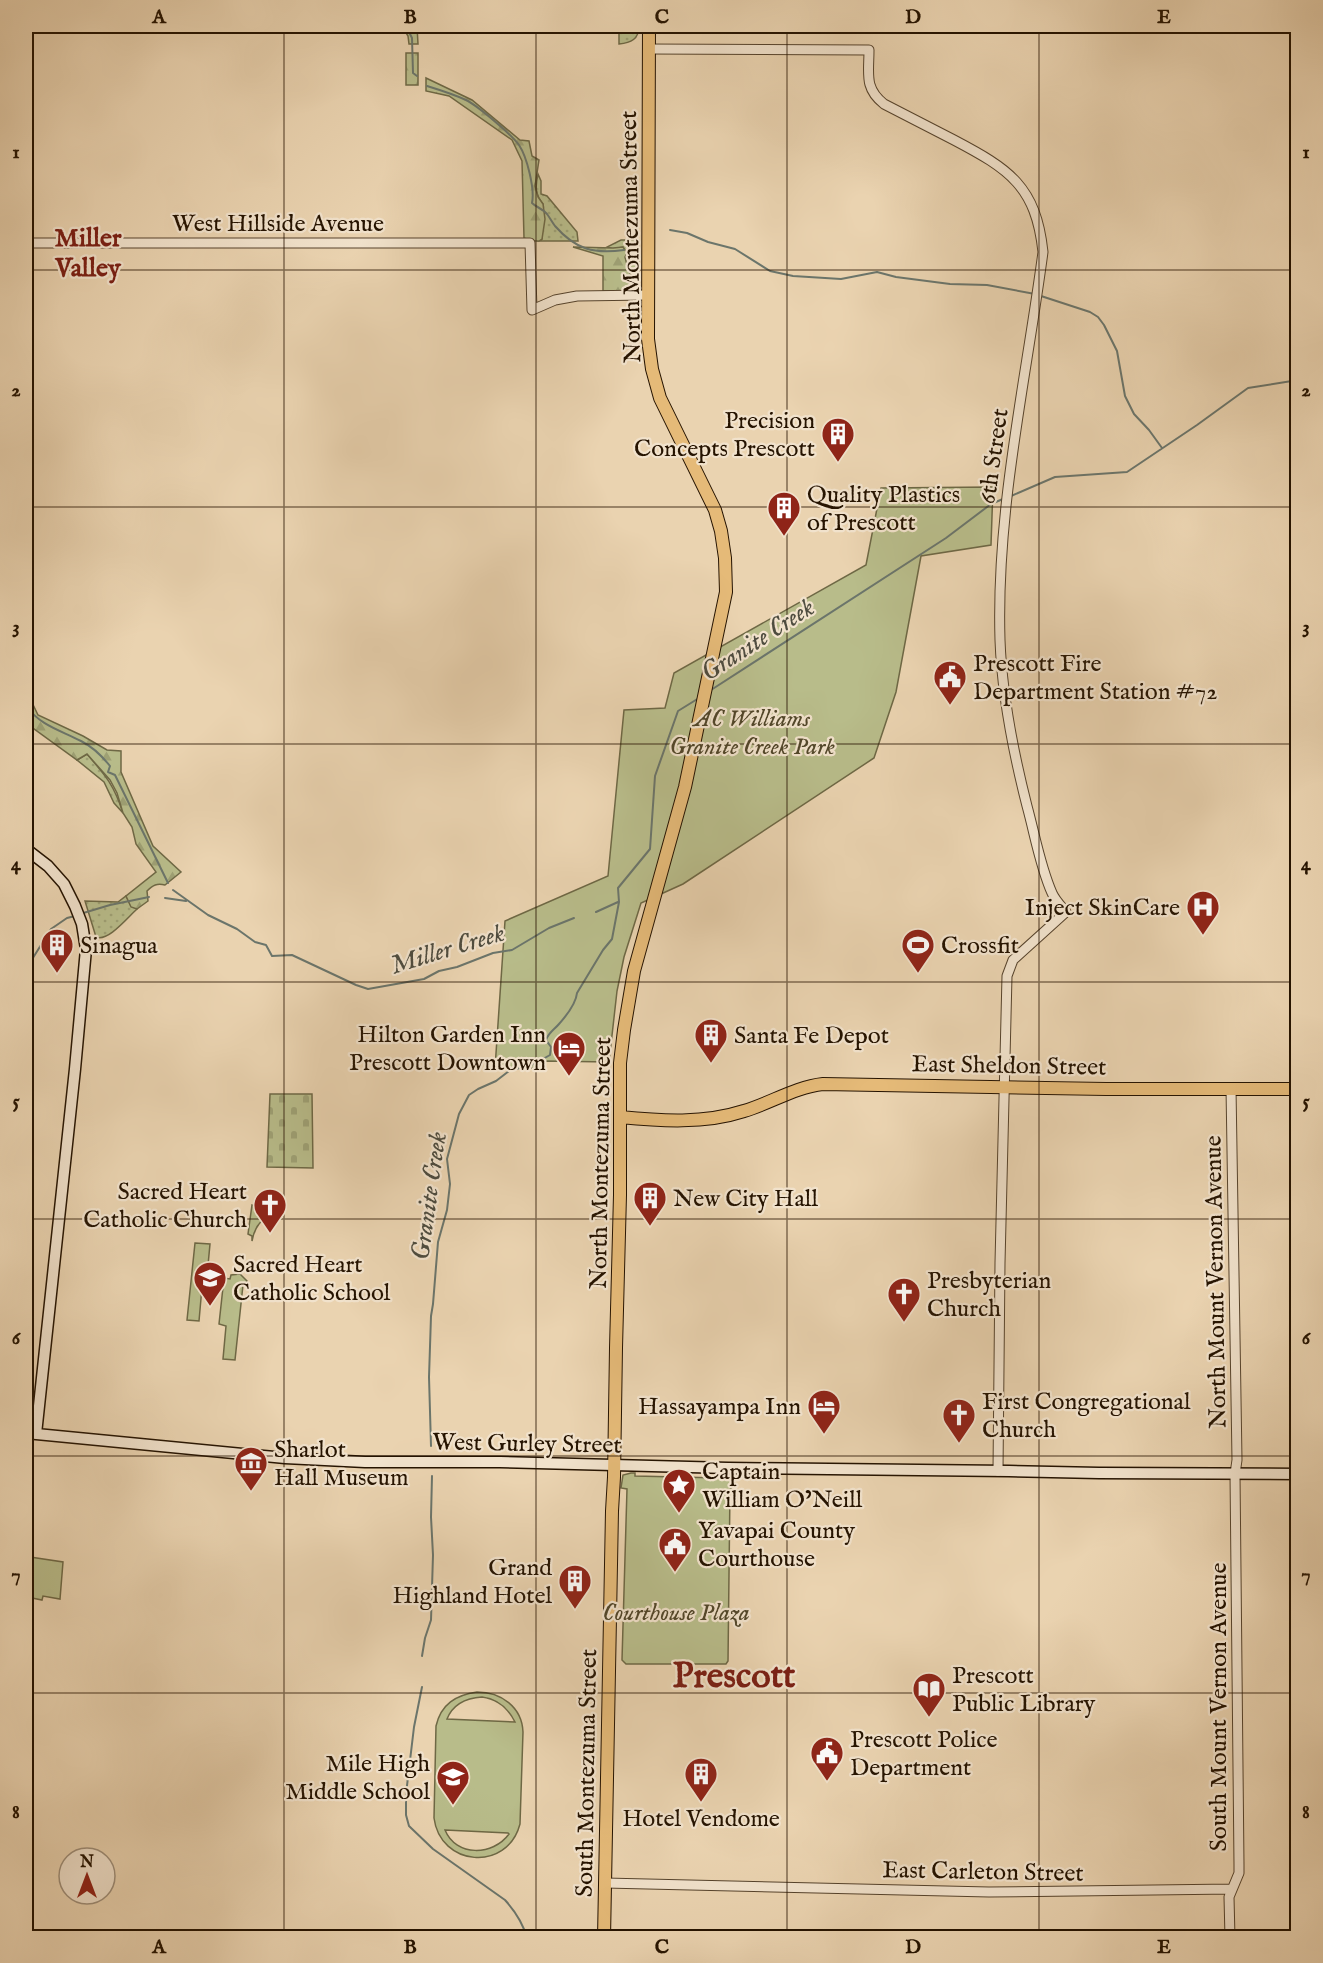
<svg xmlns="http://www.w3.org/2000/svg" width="1323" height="1963" font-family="'IM FELL English',serif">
<defs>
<pattern id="grass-dots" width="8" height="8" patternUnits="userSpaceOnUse" patternTransform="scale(1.5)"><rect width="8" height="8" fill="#b8bc8a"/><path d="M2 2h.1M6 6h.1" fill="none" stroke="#9ea175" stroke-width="1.8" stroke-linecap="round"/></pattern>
<pattern id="forest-firs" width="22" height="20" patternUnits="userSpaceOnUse" patternTransform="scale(1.5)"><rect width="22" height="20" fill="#b8bc8a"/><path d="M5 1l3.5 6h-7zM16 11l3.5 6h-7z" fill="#9ea175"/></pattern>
<pattern id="cemetery-stones" width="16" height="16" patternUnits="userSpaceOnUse" patternTransform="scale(1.5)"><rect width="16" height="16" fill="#b8bc8a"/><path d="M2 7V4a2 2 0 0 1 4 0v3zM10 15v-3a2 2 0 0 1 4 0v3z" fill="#9ea175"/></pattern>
</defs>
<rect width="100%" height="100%" fill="#ead3b0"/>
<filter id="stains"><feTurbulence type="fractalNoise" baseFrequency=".00333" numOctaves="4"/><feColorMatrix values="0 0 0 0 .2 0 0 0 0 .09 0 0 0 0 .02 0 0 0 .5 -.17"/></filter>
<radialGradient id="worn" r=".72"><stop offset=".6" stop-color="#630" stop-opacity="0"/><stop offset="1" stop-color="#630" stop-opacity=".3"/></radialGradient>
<!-- grass -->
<path fill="url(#grass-dots)" stroke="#6e6845" stroke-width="1.5" d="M619 26H639C639 39 631 43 619 44Z
M538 174 541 181V194L547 196 577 232 578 241H539L542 239 543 204C535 194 535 187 538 174Z
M621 240H639V283L636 288 631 291 633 277C628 271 623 261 627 253L623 247 613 249 607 247Z
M87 754C106 776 114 785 123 813L114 803 104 782 77 760Z
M126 896 131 906 137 909C127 918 108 942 96 937L85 901 118 902Z"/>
<!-- forest -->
<path fill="url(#forest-firs)" stroke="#6e6845" stroke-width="1.5" d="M402 26H417L418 44H409L408 36Z
M418 53V85H406V53Z
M426 78 472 100 520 140 529 141 532 156 539 160 535 186 538 197 543 204 545 219 542 239 539 241H531L524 238 522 161 512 140 449 96 426 91Z
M573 247 613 248 623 247 627 253 625 257 629 272 633 277 631 291H603V256Z
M26 690 38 715 83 736 107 750 121 751V772L153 846 181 872 165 885C157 883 153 885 147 891L148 901 137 909 131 907 126 896 156 872 136 844 132 827 123 813 117 793 110 780 87 754 77 760 26 723Z"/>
<!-- cemetery -->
<path fill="url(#cemetery-stones)" stroke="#6e6845" stroke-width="1.5" d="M270 1094H312L313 1168 267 1167Z"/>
<!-- park -->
<path fill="#b8bc8a" stroke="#6e6845" stroke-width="1.5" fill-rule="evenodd" d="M993 487 991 545 921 556 896 692 874 758 683 884 641 903 624 957 617 991 609 1062 546 1061 533 1068H495L505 921 608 876 624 710 665 708 674 673 866 565 881 488Z
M252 1205 262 1208 263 1206 266 1207 270 1216C259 1220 254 1230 252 1241V1236L248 1234Z
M195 1243 210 1244 207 1276H203L199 1321 187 1320Z
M240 1274 247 1281 246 1285H243L235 1360 223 1359 226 1326 219 1324 224 1278 230 1279 231 1275Z
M631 1473H635V1476L721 1478V1474H730L733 1476 735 1485 730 1489 728 1661 726 1664H626L622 1660 627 1489 621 1488 623 1475Z
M30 1557 63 1562 60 1599 43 1596 42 1600 27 1597Z
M477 1692C501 1692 522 1707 523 1732L520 1824C507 1873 440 1866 434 1818L436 1726C441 1704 456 1695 477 1692ZM482 1697C498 1699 508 1708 515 1722L447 1719C453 1704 467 1698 482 1697ZM445 1830 508 1833 509 1834C493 1856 456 1857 445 1830Z"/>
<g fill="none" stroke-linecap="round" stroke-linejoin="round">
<!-- stream -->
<path stroke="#6b756b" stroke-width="2" d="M406 26 412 38 413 73 417 76
M427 86C440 90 453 94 466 100 478 106 511 134 519 145 527 157 535 189 532 203 537 208 542 208 547 214 550 218 552 222 555 226 576 250 594 254 624 250
M670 230 687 233 708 242 735 249 770 271 793 276 841 279 877 272 896 277 950 284 987 285 1035 294
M1041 296 1090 312 1098 317 1104 325 1117 351 1125 396 1134 414 1149 430 1162 448
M1011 496 1055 477 1127 472 1197 425 1248 388 1298 380
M711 690 946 538 991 504 1003 499
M26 706C41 726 60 730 81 741 93 747 102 756 110 766L108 772 115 775 168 883
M173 890 208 915 237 929 255 942 266 945 272 956 292 955 356 985 368 989 424 979 439 971 457 967 493 953 512 950 549 928 574 918
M165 898 186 901
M596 912 618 902
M80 914 110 905 149 897
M26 969 51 929 67 918 75 916
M431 1446 429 1377 431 1316 433 1304 438 1242 447 1210 450 1184 447 1159 459 1114 469 1095 478 1089 496 1081 509 1071 534 1064 550 1055 551 1047 546 1040C549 1032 554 1030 559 1024 567 1015 576 1004 577 993L603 950 612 939 619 902 618 888 650 849 655 776 678 711 699 698
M422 1656 425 1638 431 1620 433 1555 431 1517 432 1476
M422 1687 414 1727 406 1794V1815L409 1826 433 1849 505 1900C515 1911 523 1923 527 1938"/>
<!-- tertiary casing -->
<g stroke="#56432c" stroke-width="11">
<path id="tertiary" d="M648 49 869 50C869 74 864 88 884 104 907 116 931 128 954 140 1009 169 1036 186 1043 252 1026 381 996 509 1000 640 1002 697 1013 751 1027 806 1035 835 1040 866 1052 893 1055 900 1061 906 1066 912L1013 960 1007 976 1000 1263 998 1471
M26 243H530L532 310 555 300 577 296 648 295
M605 1883 989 1892 1232 1889
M1230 1938 1229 1897 1239 1873V1865L1235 1474 1237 1460 1231 1088"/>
</g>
<!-- secondary casing -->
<g stroke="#251300" stroke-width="13">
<path id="secondary" d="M26 849 48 866 64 884 75 906 82 924 86 949 75 1069 36 1434
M26 1433 285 1458 365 1462H500L728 1468 1009 1471 1099 1473 1298 1474"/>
</g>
<!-- primary casing -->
<g stroke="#251300" stroke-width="14">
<path id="primary" d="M620 1117C661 1121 704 1124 744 1111 771 1103 795 1087 823 1084L1106 1089H1298
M604 1938 612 1511 614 1477 616 1348 620 1195V1063L624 1030 634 971 685 787 726 592 725 558 721 531 715 510 660 398 652 369 648 339 649 26"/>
</g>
<!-- tertiary -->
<use href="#tertiary" stroke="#f1e2cc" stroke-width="9"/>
<!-- secondary -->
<use href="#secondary" stroke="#f1e2cc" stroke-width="10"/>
<!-- primary -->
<use href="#primary" stroke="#e5ba78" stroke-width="12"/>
</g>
<!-- grid -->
<path fill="none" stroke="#251300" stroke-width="1.5" stroke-opacity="0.55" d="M284 26V1938M536 26V1938M787 26V1938M1039 26V1938M26 270H1298M26 507H1298M26 744H1298M26 982H1298M26 1219H1298M26 1456H1298M26 1693H1298"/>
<!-- icons -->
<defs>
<g id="building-pin" transform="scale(1.725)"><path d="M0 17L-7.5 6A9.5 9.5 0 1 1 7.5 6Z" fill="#8f2418" stroke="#f1e2cc"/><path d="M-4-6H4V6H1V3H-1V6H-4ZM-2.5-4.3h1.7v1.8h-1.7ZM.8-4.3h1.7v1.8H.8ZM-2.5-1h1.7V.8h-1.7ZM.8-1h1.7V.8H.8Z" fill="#fff"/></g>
<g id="civic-pin" transform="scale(1.725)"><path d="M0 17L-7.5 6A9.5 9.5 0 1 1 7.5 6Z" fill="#8f2418" stroke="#f1e2cc"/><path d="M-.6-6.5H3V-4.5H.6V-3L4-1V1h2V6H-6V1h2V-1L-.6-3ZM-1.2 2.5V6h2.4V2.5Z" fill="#fff"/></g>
<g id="hospital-pin" transform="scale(1.725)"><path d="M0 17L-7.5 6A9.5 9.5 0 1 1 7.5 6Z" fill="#8f2418" stroke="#f1e2cc"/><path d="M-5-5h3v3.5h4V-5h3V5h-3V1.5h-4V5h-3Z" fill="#fff"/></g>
<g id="stadium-pin" transform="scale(1.725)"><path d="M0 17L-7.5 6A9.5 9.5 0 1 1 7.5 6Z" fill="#8f2418" stroke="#f1e2cc"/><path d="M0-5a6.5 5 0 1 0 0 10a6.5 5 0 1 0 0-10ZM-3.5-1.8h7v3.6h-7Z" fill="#fff"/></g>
<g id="hotel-pin" transform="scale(1.725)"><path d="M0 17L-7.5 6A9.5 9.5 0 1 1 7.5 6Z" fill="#8f2418" stroke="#f1e2cc"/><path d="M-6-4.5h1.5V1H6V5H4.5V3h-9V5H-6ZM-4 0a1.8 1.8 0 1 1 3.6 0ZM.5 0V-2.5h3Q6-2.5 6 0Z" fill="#fff"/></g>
<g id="church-pin" transform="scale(1.725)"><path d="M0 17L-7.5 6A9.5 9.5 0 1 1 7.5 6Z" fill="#8f2418" stroke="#f1e2cc"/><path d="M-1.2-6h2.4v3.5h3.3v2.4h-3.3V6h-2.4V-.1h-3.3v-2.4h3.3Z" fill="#fff"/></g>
<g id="school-pin" transform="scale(1.725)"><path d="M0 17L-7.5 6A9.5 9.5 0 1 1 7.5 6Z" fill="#8f2418" stroke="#f1e2cc"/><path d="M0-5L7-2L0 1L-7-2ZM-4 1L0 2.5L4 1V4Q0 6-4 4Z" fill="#fff"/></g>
<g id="museum-pin" transform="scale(1.725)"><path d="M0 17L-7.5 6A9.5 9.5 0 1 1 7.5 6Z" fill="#8f2418" stroke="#f1e2cc"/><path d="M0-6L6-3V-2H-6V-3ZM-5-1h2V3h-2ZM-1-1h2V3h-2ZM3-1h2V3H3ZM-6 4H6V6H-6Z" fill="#fff"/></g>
<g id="sight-pin" transform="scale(1.725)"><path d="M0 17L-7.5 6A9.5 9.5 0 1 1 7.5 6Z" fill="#8f2418" stroke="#f1e2cc"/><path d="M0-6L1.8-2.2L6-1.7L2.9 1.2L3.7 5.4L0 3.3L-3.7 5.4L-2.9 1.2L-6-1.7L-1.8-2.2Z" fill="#fff"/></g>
<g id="library-pin" transform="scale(1.725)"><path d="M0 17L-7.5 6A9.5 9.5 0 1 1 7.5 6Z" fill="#8f2418" stroke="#f1e2cc"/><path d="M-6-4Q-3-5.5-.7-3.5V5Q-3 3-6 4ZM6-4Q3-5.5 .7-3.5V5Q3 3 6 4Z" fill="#fff"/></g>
</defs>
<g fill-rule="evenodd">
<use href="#building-pin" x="838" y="434"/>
<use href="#building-pin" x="784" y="508"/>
<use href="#civic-pin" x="950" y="677"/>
<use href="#hospital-pin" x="1203" y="907"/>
<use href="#building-pin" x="57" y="945"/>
<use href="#stadium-pin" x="918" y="945"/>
<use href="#building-pin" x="711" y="1035"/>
<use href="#hotel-pin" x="569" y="1048"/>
<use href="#building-pin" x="650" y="1198"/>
<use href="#church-pin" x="270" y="1205"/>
<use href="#school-pin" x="210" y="1278"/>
<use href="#church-pin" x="904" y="1294"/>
<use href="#hotel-pin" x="824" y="1406"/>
<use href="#church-pin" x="959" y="1415"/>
<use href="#museum-pin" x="251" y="1463"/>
<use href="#sight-pin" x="679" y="1485"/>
<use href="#civic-pin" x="675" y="1544"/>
<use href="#building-pin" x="575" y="1581"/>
<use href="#library-pin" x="929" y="1689"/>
<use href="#civic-pin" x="827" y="1753"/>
<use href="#building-pin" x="701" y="1774"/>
<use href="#school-pin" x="453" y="1777"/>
</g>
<g text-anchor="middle" stroke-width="4.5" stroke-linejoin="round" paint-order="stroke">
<!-- street labels -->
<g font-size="24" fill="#251300" stroke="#f1e2cc">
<text x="278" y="231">West Hillside Avenue</text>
<text transform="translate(630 237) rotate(-91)" y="8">North Montezuma Street</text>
<text transform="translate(993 456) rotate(-82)" y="8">6th Street</text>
<text transform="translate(1009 1065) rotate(1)" y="8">East Sheldon Street</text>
<text transform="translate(600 1163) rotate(-89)" y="8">North Montezuma Street</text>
<text transform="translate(1215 1282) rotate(-91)" y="8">North Mount Vernon Avenue</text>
<text transform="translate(527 1443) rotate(1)" y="8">West Gurley Street</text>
<text transform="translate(1218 1707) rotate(-90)" y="8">South Mount Vernon Avenue</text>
<text transform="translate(586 1773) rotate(-89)" y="8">South Montezuma Street</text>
<text transform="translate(983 1871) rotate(1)" y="8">East Carleton Street</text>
</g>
<!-- poi labels -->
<g font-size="24" fill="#251300" stroke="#f1e2cc" text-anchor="start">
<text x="815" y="428" text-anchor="end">Precision<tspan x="815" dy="28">Concepts Prescott</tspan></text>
<text x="807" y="502">Quality Plastics<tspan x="807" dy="28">of Prescott</tspan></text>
<text x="973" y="671">Prescott Fire<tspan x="973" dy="28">Department Station #72</tspan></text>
<text x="1180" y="915" text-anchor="end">Inject SkinCare</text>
<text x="80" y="953">Sinagua</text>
<text x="941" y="953">Crossfit</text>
<text x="546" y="1042" text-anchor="end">Hilton Garden Inn<tspan x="546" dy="28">Prescott Downtown</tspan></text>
<text x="734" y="1043">Santa Fe Depot</text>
<text x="247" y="1199" text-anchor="end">Sacred Heart<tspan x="247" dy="28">Catholic Church</tspan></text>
<text x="673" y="1206">New City Hall</text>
<text x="233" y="1272">Sacred Heart<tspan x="233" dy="28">Catholic School</tspan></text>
<text x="927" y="1288">Presbyterian<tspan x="927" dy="28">Church</tspan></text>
<text x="982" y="1409">First Congregational<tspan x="982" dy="28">Church</tspan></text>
<text x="801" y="1414" text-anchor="end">Hassayampa Inn</text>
<text x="274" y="1457">Sharlot<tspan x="274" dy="28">Hall Museum</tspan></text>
<text x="702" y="1479">Captain<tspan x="702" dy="28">William O’Neill</tspan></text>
<text x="698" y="1538">Yavapai County<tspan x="698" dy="28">Courthouse</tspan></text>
<text x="552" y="1575" text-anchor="end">Grand<tspan x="552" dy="28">Highland Hotel</tspan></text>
<text x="952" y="1683">Prescott<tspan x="952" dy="28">Public Library</tspan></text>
<text x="850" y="1747">Prescott Police<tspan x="850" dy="28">Department</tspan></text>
<text x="430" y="1771" text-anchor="end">Mile High<tspan x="430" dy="28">Middle School</tspan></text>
<text x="701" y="1826" text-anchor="middle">Hotel Vendome</text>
</g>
<!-- park labels -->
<g font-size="24" font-style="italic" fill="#514629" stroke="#f1e2cc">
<text x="752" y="726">AC Williams<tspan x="752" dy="28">Granite Creek Park</tspan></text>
<text x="676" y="1620">Courthouse Plaza</text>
</g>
<!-- neighbourhood labels -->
<g font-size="26" font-weight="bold" fill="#7a1f14" stroke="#f1e2cc">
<text x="88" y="246">Miller<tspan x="88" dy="30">Valley</tspan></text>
</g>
<!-- water labels -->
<g font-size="26" font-style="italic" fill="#4e4c3f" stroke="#f1e2cc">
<text transform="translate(757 639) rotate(-33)" y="9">Granite Creek</text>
<text transform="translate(447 948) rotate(-17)" y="9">Miller Creek</text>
<text transform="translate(428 1196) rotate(-82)" y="9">Granite Creek</text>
</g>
<!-- town labels -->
<g font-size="36" font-weight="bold" fill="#7a1f14" stroke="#f1e2cc">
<text x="734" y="1687">Prescott</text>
</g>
</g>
<!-- margin -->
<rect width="1323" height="1963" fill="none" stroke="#ead3b0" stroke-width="66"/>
<!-- north arrow -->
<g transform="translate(87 1876)"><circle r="28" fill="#f1e2cc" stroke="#9f8f7a" stroke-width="1.5"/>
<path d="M0-4.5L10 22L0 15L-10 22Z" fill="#8f2418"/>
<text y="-9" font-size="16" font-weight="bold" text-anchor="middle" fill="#251300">N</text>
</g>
<rect x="33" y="33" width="1257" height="1897" fill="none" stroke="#251300" stroke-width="2"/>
<g font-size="20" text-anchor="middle" font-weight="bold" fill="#251300">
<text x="159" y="23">A</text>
<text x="410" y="23">B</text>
<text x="662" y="23">C</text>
<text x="913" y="23">D</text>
<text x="1164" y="23">E</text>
<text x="16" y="158">1</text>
<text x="1306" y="158">1</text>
<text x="16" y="396">2</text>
<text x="1306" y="396">2</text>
<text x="16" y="633">3</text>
<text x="1306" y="633">3</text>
<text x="16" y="870">4</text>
<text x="1306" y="870">4</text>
<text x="16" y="1107">5</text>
<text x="1306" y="1107">5</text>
<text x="16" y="1344">6</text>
<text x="1306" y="1344">6</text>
<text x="16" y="1581">7</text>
<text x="1306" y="1581">7</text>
<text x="16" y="1818">8</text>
<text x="1306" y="1818">8</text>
<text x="159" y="1953">A</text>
<text x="410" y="1953">B</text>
<text x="662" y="1953">C</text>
<text x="913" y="1953">D</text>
<text x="1164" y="1953">E</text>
</g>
<rect width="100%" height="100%" filter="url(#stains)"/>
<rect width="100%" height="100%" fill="url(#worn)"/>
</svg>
